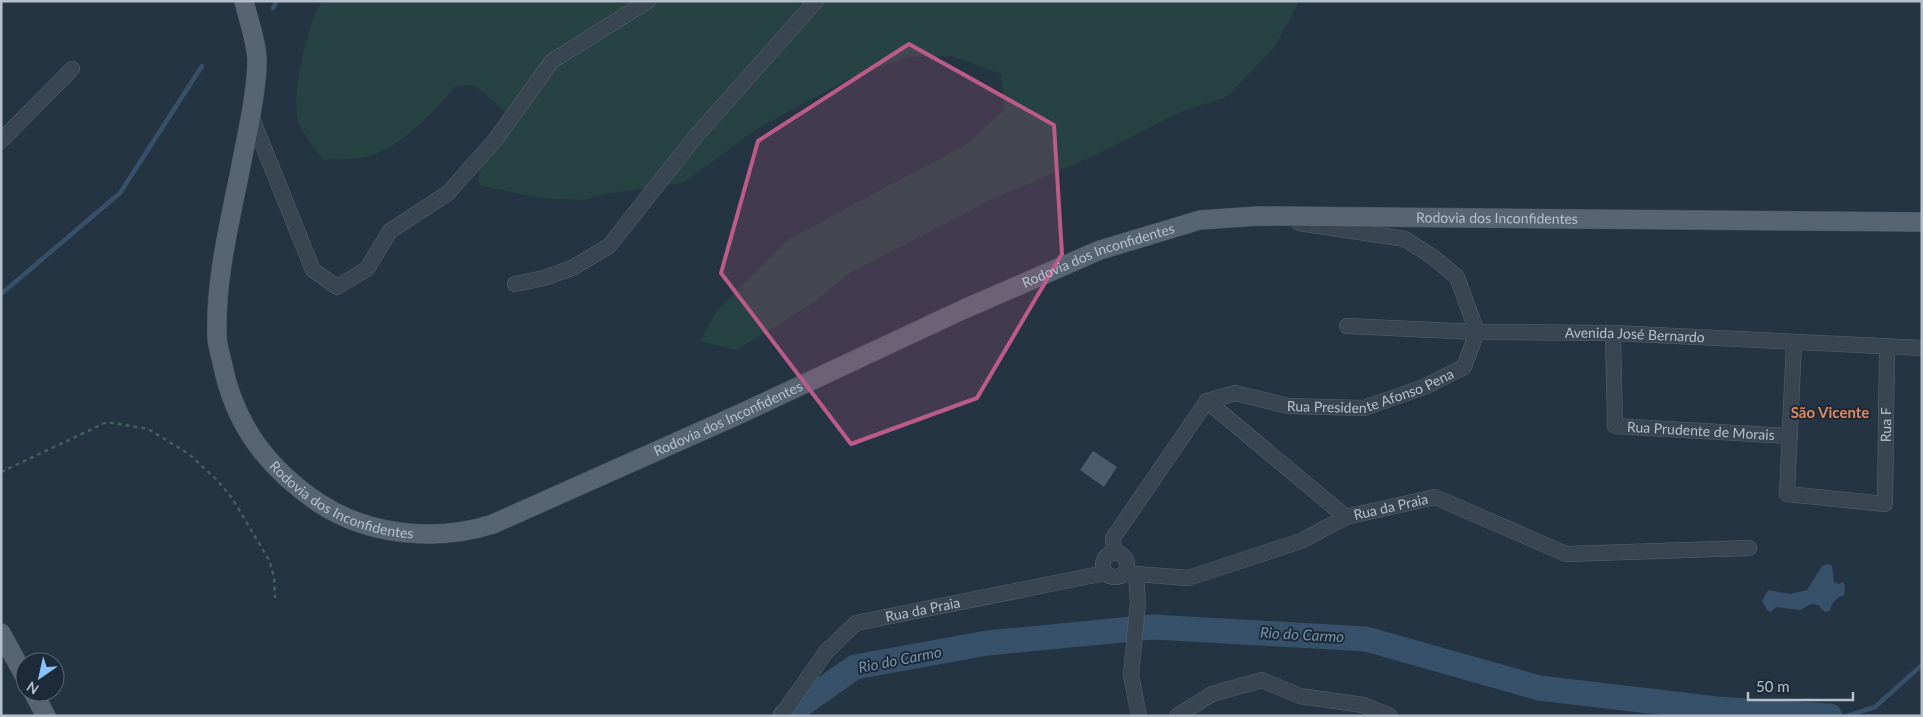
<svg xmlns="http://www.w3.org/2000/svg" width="1923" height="717" font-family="Lato,sans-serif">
<rect width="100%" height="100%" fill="#243442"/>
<!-- green -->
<path fill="#264243" d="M322 1H1300L1273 49 1227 97 1183 111 1094 156 1001 195 851 272 813 303 736 350 700 341 716 312 789 239 967 144 1004 110 1001 74 951 56 907 57 849 79 760 127 683 183 606 194 583 200 539 198 479 185V157L510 116 474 85 456 86C431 114 404 146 366 157 353 160 337 159 323 160 317 150 301 132 298 121 291 95 307 24 322 1Z"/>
<!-- water -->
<path fill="#37516a" d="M1828 564 1832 566 1834 582 1839 584 1843 582 1845 585 1844 595C1837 598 1831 602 1830 611L1825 612 1818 605 1811 604 1800 610 1776 607 1771 612 1767 610 1762 601 1768 590 1790 594 1807 590 1822 566Z"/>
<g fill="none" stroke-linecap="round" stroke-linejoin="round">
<!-- stream -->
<path stroke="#37516a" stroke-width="4.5" d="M273 8 277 1
M1 294 120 193 202 66
M1847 716 1875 707 1922 665"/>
<!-- river -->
<path stroke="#37516a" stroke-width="25" d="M785 716 855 667 987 643 1153 627 1366 639 1539 688 1717 709 1830 716"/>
</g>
<!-- building -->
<path fill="#4a5b6b" d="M1093 451 1117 467 1104 487 1080 470Z"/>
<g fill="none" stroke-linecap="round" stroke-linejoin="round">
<!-- minor casing -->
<g stroke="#56636f" stroke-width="16">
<g id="minor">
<path d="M251 116 313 270 337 287 367 269 390 231 448 193 496 139 552 61 648 1"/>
<path d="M1 141 72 69"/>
<path d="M515 284 544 278 572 268 609 246 696 136 816 1"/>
<path id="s1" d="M1347 326 1477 332 1613 333 1922 348"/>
<path id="s2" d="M1613 333 1615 426 1790 436"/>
<path id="s3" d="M1794 343 1787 494 1885 504 1887 346"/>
<path id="s4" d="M1207 401 1235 393 1288 406 1364 408 1424 387 1464 367 1477 332 1457 277 1433 257 1405 239 1299 223"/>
<path d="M1207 401 1346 517"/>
<path d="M1114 552 1113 538 1207 401"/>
<circle cx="1115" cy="565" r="12"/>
<path id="s5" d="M1124 573 1188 578 1301 541 1346 517 1435 497 1566 554 1749 548"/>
<path d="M1136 576 1138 602 1131 675 1139 716"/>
<path id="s6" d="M781 716 826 652 856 623 1105 573"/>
<path d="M1177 716 1212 694 1262 680 1300 696 1363 705 1390 716"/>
</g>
</g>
<!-- major casing -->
<g stroke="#45515e" stroke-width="20">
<g id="major">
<path id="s7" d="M244 1C248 19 258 46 257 64 256 92 250 122 244 150 233 210 215 274 217 336 217 344 220 353 222 362 234 424 267 468 319 503 369 536 437 542 493 524L742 413 962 310 1100 250 1200 220 1258 216 1922 222"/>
<path d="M1 633 25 677"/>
<path d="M33 692 46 716"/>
</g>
</g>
<!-- path -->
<path stroke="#445f5f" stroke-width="2.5" stroke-dasharray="4 4" stroke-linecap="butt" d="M1 472 107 422 148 429 189 454 217 480 232 498 269 560 274 577 275 598"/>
<!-- minor -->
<use href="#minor" stroke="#394551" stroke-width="15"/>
<!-- major -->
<use href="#major" stroke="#576471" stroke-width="19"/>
</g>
<!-- marked area -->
<path fill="#bd5b88" fill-opacity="0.2" stroke="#bd5b88" stroke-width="4" stroke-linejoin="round" d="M909 44 1054 125 1062 254 977 398 851 444 721 273 758 141Z"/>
<g text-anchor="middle" stroke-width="4" stroke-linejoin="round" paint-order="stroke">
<!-- street labels -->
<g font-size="14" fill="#b5c0cc" stroke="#1d2a37">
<text dy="5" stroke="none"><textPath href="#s7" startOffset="1791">Rodovia dos Inconfidentes</textPath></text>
<text dy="5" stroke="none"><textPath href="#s7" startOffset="1386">Rodovia dos Inconfidentes</textPath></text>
<text dy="5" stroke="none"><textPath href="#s1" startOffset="288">Avenida José Bernardo</textPath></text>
<text dy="5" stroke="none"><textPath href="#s4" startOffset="169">Rua Presidente Afonso Pena</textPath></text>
<text dy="5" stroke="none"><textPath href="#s7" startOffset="981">Rodovia dos Inconfidentes</textPath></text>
<text dy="5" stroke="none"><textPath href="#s3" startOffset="329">Rua F</textPath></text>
<text dy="5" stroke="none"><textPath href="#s2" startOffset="179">Rua Prudente de Morais</textPath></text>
<text dy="5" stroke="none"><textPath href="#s7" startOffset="562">Rodovia dos Inconfidentes</textPath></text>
<text dy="5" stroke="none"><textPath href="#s5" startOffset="280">Rua da Praia</textPath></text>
<text dy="5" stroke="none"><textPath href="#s6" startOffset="188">Rua da Praia</textPath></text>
</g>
<!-- neighbourhood labels -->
<g font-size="15" font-weight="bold" fill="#db8a61" stroke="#1d2a37">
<text x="1830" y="418">São Vicente</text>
</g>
<!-- water labels -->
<g font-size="15" font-style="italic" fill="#7494b0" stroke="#1d2a37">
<text transform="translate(1302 635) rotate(3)" y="5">Rio do Carmo</text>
<text transform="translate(900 660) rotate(-11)" y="5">Rio do Carmo</text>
</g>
</g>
<!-- border -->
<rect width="1923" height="717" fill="none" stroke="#b5c0cc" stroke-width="5"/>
<!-- north arrow -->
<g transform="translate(40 677) rotate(214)"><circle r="24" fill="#1d2a37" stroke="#5a6673"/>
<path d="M0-4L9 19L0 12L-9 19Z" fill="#89c1fd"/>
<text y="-8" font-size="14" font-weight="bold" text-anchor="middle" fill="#b5c0cc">N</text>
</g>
<!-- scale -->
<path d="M1748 692v8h105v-8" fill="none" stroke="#b5c0cc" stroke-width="2.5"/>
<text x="1756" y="692" font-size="15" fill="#b5c0cc" stroke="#1d2a37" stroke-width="4" paint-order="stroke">50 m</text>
</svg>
